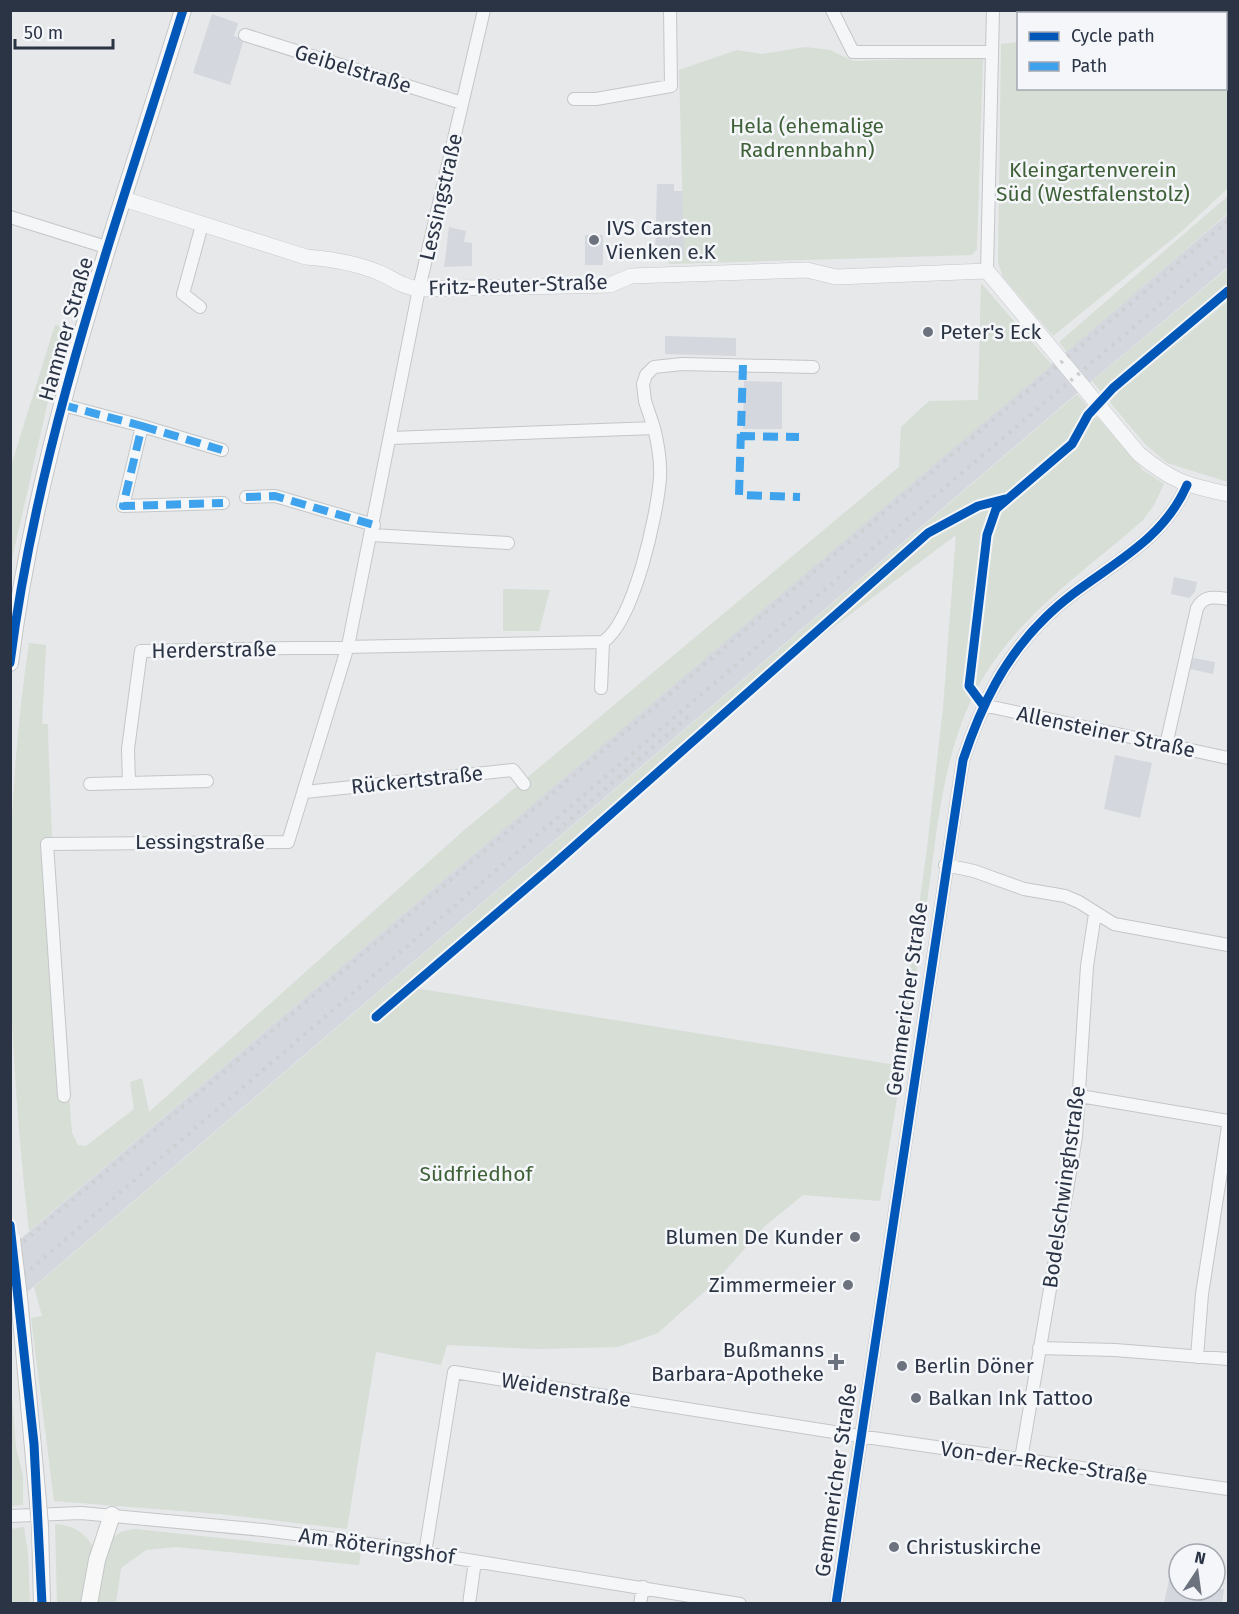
<svg xmlns="http://www.w3.org/2000/svg" width="1239" height="1614" font-family="'Fira Sans',sans-serif">
<rect width="100%" height="100%" fill="#e6e8ea"/>
<!-- built -->
<path fill="#d4d7dd" d="M212 14 238 23 234 36 244 39 230 85 193 73Z
M657 184H674V191H684V255L655 256Z
M1228 214V267L1076 394 11 1306V1247Z
M449 227 466 231 464 242 472 243V266L444 267Z
M585 235H603V265H585Z
M665 336 736 338V356L665 354Z
M744 381 782 382V429H743Z
M1174 577 1197 582 1195 592 1189 598 1171 594Z
M1193 658 1215 662 1213 674 1190 669Z
M1115 755 1152 763 1140 818 1104 809Z
M1169 1580 1179 1582V1590L1224 1589 1222 1603H1164Z"/>
<!-- green -->
<path fill="#d6ded6" fill-rule="evenodd" d="M1226 26H1228V188L1181 232 1053 336 1003 277 998 263 1001 44 1018 42V88H1226Z
M805 47 830 50 853 61 983 57 977 249 972 255 669 264 668 256 684 255 679 70 737 50 762 54Z
M1228 196V213L1067 352 1059 342Z
M1228 268V300L1141 375 1228 301V482L1167 463 1145 444 1092 381Z
M981 283 1052 365 29 1231C7 1036 0 837 29 643L46 645 42 724H48C51 861 61 996 72 1133L78 1145 86 1146 134 1109 130 1082 142 1078 149 1112 462 832 899 467 901 427 929 401 978 400Z
M55 325 65 327 11 563V466Z
M1077 394 1143 470 1164 484 1154 505 1143 520C1088 569 1029 607 988 670 940 743 937 840 924 923 910 1016 896 1108 880 1201L803 1195 764 1227 717 1280 658 1333 618 1347 536 1349 447 1345 441 1365 376 1352 347 1529 220 1514 54 1501 31 1318 42 1316 34 1287ZM956 535 943 708 926 857 896 1065 414 988 704 733 832 628Z
M503 589 550 590 539 631H503Z
M10 1373 16 1447 23 1476V1505L11 1506Z
M55 1524C72 1525 83 1531 92 1545L83 1603H57Z
M24 1527 28 1553 30 1603H11V1529Z
M135 1529 361 1553 359 1565 176 1547 146 1550 121 1568 116 1603 98 1604C100 1585 102 1540 121 1532 125 1530 131 1530 135 1529Z"/>
<g fill="none" stroke-linecap="round" stroke-linejoin="round">
<!-- minor casing -->
<g stroke="#c4c6c8" stroke-width="14">
<path id="minor" d="M832 10 853 52H992
M245 35 462 103
M574 99H596L671 86 670 10
M10 217 109 248
M987 271 993 10
M200 307 183 294 202 225
M63 405 142 426 123 506 223 503
M142 426 222 450
M654 428 645 401 643 384 646 375 654 367 682 364 813 367
M246 497 275 496 374 525
M372 535 508 543
M601 688 603 642
M983 705 1228 758
M1166 745 1197 608C1204 595 1215 597 1228 599
M207 781 129 783 128 749 141 651 603 642C634 621 657 516 660 478 661 461 658 444 654 428L391 438
M90 784 129 783
M305 792 513 770 524 784
M945 865 974 871 1024 889 1065 896 1079 902 1114 924 1228 945
M64 1096 47 844 288 842 348 646 419 289 484 10
M1080 1096 1228 1121
M1039 1348 1115 1350 1228 1359
M1197 1357 1202 1294 1228 1127
M1021 1459 1076 1137 1087 966 1095 914
M10 1516 81 1513 263 1530 344 1540 740 1604
M425 1553 454 1372 859 1436 1228 1489
M469 1604 475 1561
M640 1604 643 1587
M836 1604 963 760C981 706 1004 658 1045 618 1093 570 1158 551 1187 485"/>
</g>
<!-- tertiary casing -->
<g stroke="#c4c6c8" stroke-width="16">
<path id="tertiary" d="M124 199 306 257C331 259 357 263 380 273 396 280 400 286 419 289L610 285 631 276 660 275 807 270 836 277 987 271 1139 454C1173 482 1186 485 1228 494"/>
</g>
<!-- secondary casing -->
<g stroke="#c4c6c8" stroke-width="18">
<path id="secondary" d="M10 663C38 440 116 225 183 10
M19 1297 38 1502
M40 1526 42 1604
M89 1604 97 1560 112 1515"/>
</g>
<!-- minor -->
<use href="#minor" stroke="#f5f6f7" stroke-width="12"/>
<!-- tertiary -->
<use href="#tertiary" stroke="#f5f6f7" stroke-width="15"/>
<!-- secondary -->
<use href="#secondary" stroke="#f8f8f8" stroke-width="16"/>
<!-- rail -->
<path stroke="#cecfd2" stroke-width="4" stroke-dasharray="3 6" stroke-linecap="butt" d="M557 831 688 717
M10 1253 1228 221
M10 1287 704 692 1228 247"/>
<!-- secondary-bridge casing -->
<g stroke="#c4c6c8" stroke-width="18" stroke-linecap="butt">
<path id="secondary-bridge" d="M12 1239 19 1297
M38 1502 40 1526"/>
</g>
<!-- secondary-bridge -->
<use href="#secondary-bridge" stroke="#f8f8f8" stroke-width="16"/>
<!-- quiet -->
<path stroke="#3ea3ec" stroke-width="8" stroke-dasharray="15 8" stroke-linecap="butt" d="M743 365 739 495 800 497
M63 405 142 426 123 506 223 503
M142 426 222 450
M740 436 799 437
M246 497 275 496 374 525"/>
<!-- cycleway casing -->
<g stroke="#f4f6f9" stroke-width="13">
<path id="cycleway" d="M10 663C38 440 116 225 183 10
M983 705 969 686 987 535 996 509 1072 444 1088 415 1113 388 1228 291
M376 1017 551 867 928 533 978 506 1005 499
M10 1225 34 1444 42 1604
M836 1604 963 760C981 706 1004 658 1045 618 1093 570 1158 551 1187 485"/>
</g>
<!-- cycleway -->
<use href="#cycleway" stroke="#0057b8" stroke-width="9"/>
</g>
<!-- markers -->
<g fill="#6c737f" stroke="#f4f6f9" stroke-width="2">
<circle cx="594" cy="240" r="6"/>
<circle cx="928" cy="332" r="6"/>
<circle cx="855" cy="1237" r="6"/>
<circle cx="848" cy="1285" r="6"/>
<path d="M833 1353h6v6h6v6h-6v6h-6v-6h-6v-6h6z"/>
<circle cx="902" cy="1366" r="6"/>
<circle cx="916" cy="1398" r="6"/>
<circle cx="894" cy="1547" r="6"/>
</g>
<g text-anchor="middle" stroke-width="5" stroke-linejoin="round" paint-order="stroke">
<!-- street labels -->
<g font-size="21" fill="#2b3445" stroke="#f4f6f9">
<text transform="translate(353 69) rotate(17)" y="7">Geibelstraße</text>
<text transform="translate(441 197) rotate(-77)" y="7">Lessingstraße</text>
<text transform="translate(518 285) rotate(-2)" y="7">Fritz-Reuter-Straße</text>
<text transform="translate(66 329) rotate(-74)" y="7">Hammer Straße</text>
<text transform="translate(214 650) rotate(-1)" y="7">Herderstraße</text>
<text transform="translate(1106 732) rotate(12)" y="7">Allensteiner Straße</text>
<text transform="translate(417 780) rotate(-6)" y="7">Rückertstraße</text>
<text x="200" y="849">Lessingstraße</text>
<text transform="translate(907 999) rotate(-82)" y="7">Gemmericher Straße</text>
<text transform="translate(1064 1187) rotate(-82)" y="7">Bodelschwinghstraße</text>
<text transform="translate(566 1390) rotate(9)" y="7">Weidenstraße</text>
<text transform="translate(1044 1463) rotate(8)" y="7">Von-der-Recke-Straße</text>
<text transform="translate(836 1480) rotate(-82)" y="7">Gemmericher Straße</text>
<text transform="translate(377 1546) rotate(8)" y="7">Am Röteringshof</text>
</g>
<!-- park labels -->
<g font-size="21" fill="#3f6138" stroke="#f4f6f9">
<text x="807" y="133">Hela (ehemalige<tspan x="807" dy="24">Radrennbahn)</tspan></text>
<text x="1093" y="177">Kleingartenverein<tspan x="1093" dy="24">Süd (Westfalenstolz)</tspan></text>
<text x="476" y="1181">Südfriedhof</text>
</g>
<!-- poi labels -->
<g font-size="21" fill="#2b3445" stroke="#f4f6f9" text-anchor="start">
<text x="606" y="235">IVS Carsten<tspan x="606" dy="24">Vienken e.K</tspan></text>
<text x="940" y="339">Peter's Eck</text>
<text x="843" y="1244" text-anchor="end">Blumen De Kunder</text>
<text x="836" y="1292" text-anchor="end">Zimmermeier</text>
<text x="824" y="1357" text-anchor="end">Bußmanns<tspan x="824" dy="24">Barbara-Apotheke</tspan></text>
<text x="914" y="1373">Berlin Döner</text>
<text x="928" y="1405">Balkan Ink Tattoo</text>
<text x="906" y="1554">Christuskirche</text>
</g>
</g>
<!-- border -->
<rect width="1239" height="1614" fill="none" stroke="#2b3445" stroke-width="24"/>
<!-- legend -->
<rect x="1017" y="12" width="210" height="78" fill="#f4f6f9" stroke="#a4a8b1" stroke-width="1.5"/>
<rect x="1029" y="32" width="30" height="9" fill="#0057b8" stroke="#a4a8b1" stroke-width="1.5"/>
<text x="1071" y="42" font-size="18" fill="#2b3445">Cycle path</text>
<rect x="1029" y="62" width="30" height="9" fill="#3ea3ec" stroke="#a4a8b1" stroke-width="1.5"/>
<text x="1071" y="72" font-size="18" fill="#2b3445">Path</text>
<!-- north arrow -->
<g transform="translate(1197 1572) rotate(13)"><circle r="28" fill="#f4f6f9" stroke="#a4a8b1" stroke-width="1.5"/>
<path d="M0-4.5L10 22L0 15L-10 22Z" fill="#6c737f"/>
<text y="-9" font-size="16" font-weight="bold" text-anchor="middle" fill="#2b3445">N</text>
</g>
<!-- scale -->
<path d="M15 39v9h98v-9" fill="none" stroke="#2b3445" stroke-width="3"/>
<text x="24" y="39" font-size="18" fill="#2b3445" stroke="#f4f6f9" stroke-width="4.5" paint-order="stroke">50 m</text>
</svg>
